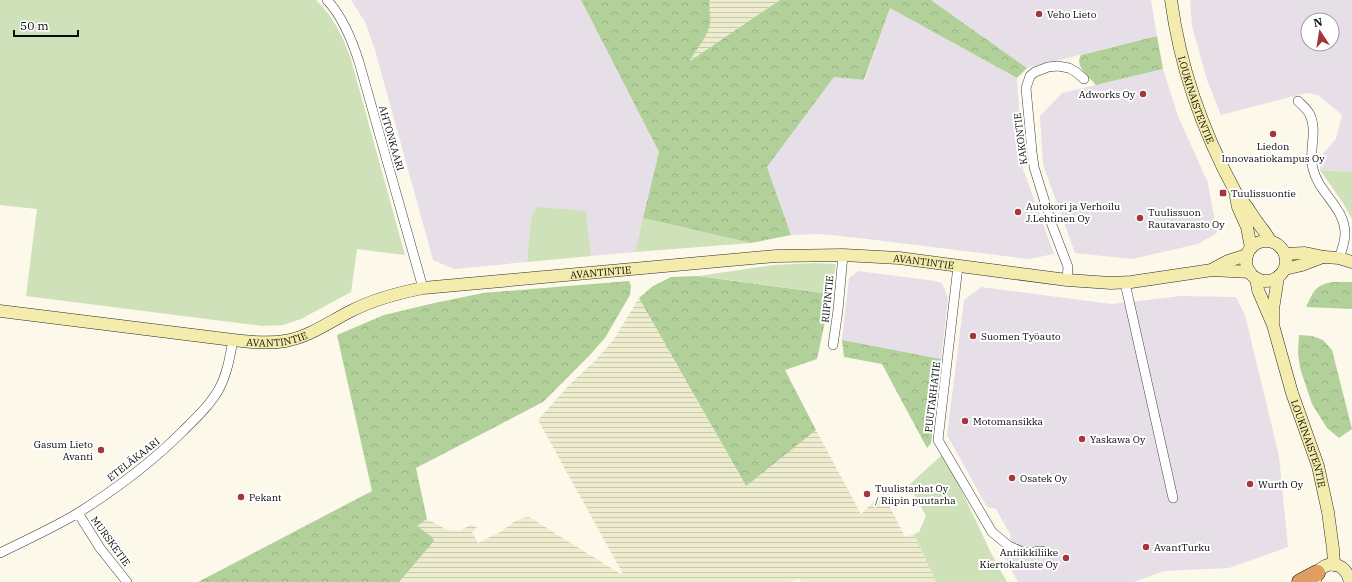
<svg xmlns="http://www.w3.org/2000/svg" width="1352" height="582" font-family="'IBM Plex Serif',serif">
<defs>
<pattern id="farmland-rules" width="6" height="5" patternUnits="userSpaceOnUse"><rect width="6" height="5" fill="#eeecce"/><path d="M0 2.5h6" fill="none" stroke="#cbc9b0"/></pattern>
<pattern id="forest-crowns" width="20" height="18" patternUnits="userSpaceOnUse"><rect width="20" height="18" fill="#b2d09a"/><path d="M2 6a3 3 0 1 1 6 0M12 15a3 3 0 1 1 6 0" fill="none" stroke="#98b183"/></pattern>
</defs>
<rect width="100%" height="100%" fill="#fcf9ea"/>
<!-- industrial -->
<path fill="#e7dfe8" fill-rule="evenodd" d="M351 0H581L659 152 635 252 591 256 586 212 531 219 527 262 454 269 433 260 375 50 365 22Z
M931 0H1151L1157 36 1027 68Z
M1190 0H1352V172L1320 170 1322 155 1336 139 1342 115 1318 95 1306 93 1221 115 1207 80 1192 26ZM1308 20H1332V44H1308Z
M890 8 1017 78 1023 169 1054 254 1029 259 867 239 821 234 791 235 767 167 834 77 865 80Z
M1163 69 1178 116 1208 183 1217 233 1198 244 1132 259 1075 253 1043 165 1040 116 1062 93Z
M858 271 935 281 942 283 948 298 941 359 842 340 849 278Z
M981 287 1111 304 1181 296 1236 297 1245 315 1279 456 1288 547 1229 568 1164 571 1134 582H1018L1001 552 1007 548 1011 536 996 509 987 507 947 435 964 300Z"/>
<!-- farmland -->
<path fill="url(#farmland-rules)" d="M710 0H780L690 61 709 28 710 18 708 8Z
M639 298 745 485 816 430 861 514 883 493 905 537 914 534 936 582H802L799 579 789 582H399L434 541 432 537 416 526 427 519 447 530 460 531 472 524 477 528 472 532 478 543 502 531 515 521 523 518 529 517 619 573 623 574 538 420 570 384 595 361 614 339Z"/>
<!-- grass -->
<path fill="#cee1b9" d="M0 0H316C334 18 341 33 350 56L405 255 357 249 351 292 301 319 283 325 262 326 26 296 37 209 0 205Z
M1320 170 1352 172V219L1343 203Z
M537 207 586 211 591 256 527 262 531 219Z
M643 218 751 243 635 252Z
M815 263 836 264 831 294 699 276 773 265Z
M944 453 991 553 1007 582H936L914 534 919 532 926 516 909 485Z"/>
<!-- forest -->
<path fill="url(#forest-crowns)" d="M581 0H710C708 9 712 19 709 28 705 40 695 50 690 61L780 0H931L1027 68 1017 78 890 8 864 80 834 77 767 167 791 235 751 243 643 218 659 152Z
M1157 36 1163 69 1096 85C1089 77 1074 66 1081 55Z
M698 276 831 294 817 359 785 370 816 430 746 486 639 298 653 286 671 277Z
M629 281 631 286 630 295 605 338 589 356 543 402 416 468 427 519 417 526 432 537 434 541 399 582H198L372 491 337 335 384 315 430 304 483 293Z
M1332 282H1352V309L1306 307C1314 291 1314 286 1332 282Z
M1299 335 1312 336 1323 340 1332 350 1352 429 1339 438 1327 428 1312 404 1300 368 1298 353Z
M842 340 941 359 931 443 927 448 882 364 844 357Z"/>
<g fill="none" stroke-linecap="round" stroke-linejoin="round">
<!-- street casing -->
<g stroke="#3d3d3d" stroke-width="10">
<path id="street" d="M327 0C343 17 352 40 359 62L423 288
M1298 101C1302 105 1308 110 1310 115 1318 132 1308 151 1313 169 1319 194 1345 207 1345 234 1345 242 1342 250 1339 258
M958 266 938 440 992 532 1009 546 1025 553 1042 551
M1067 280 1068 267 1052 225 1034 167 1032 152 1026 88 1030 76 1035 72 1048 67 1058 66 1069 68 1076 72 1084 79
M1125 283 1173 498
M833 345 838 310 843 255
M78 513 100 548 127 582
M0 553C26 540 53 528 78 513 116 489 152 462 183 431 196 418 210 405 219 389 227 374 230 357 233 340"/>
</g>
<!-- secondary casing -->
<g stroke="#2c2c2c" stroke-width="13">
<g id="secondary">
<path id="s1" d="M1171 0C1180 67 1203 132 1235 191 1237 196 1241 199 1244 203 1249 209 1253 217 1258 223 1262 229 1267 234 1270 241"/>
<path d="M1236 197 1238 207 1247 227 1251 248"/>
<circle cx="1266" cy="261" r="20"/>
<path d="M1285 254 1305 253 1324 257 1339 258 1352 262"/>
<path d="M1213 269 1228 261 1247 255"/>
<path d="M1285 269 1302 265 1323 257"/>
<path id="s2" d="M1256 278 1258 290 1273 325 1292 393 1318 466 1328 512 1333 549 1334 565"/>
<path id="s3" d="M0 311 233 340C250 342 268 344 285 341 309 337 329 322 351 311 374 299 398 293 423 288L776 256 843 255 899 258 1067 280 1111 283 1131 282 1212 270 1250 272"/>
<path d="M1273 322V309L1278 277"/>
<path d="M1315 580C1319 559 1346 559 1350 582"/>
</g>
</g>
<!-- highway casing -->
<g stroke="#1b1b1b" stroke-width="17">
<path id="highway" d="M1300 582 1317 573"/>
</g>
<!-- street -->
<use href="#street" stroke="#fff" stroke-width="9"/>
<!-- secondary -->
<use href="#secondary" stroke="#f4ecad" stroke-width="12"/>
<!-- highway -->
<use href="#highway" stroke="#e09d64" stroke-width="16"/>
</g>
<!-- markers -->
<g fill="#a6363b" stroke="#fff" stroke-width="1.5">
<circle cx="1039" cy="14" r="4"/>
<circle cx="1143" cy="94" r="4"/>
<circle cx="1273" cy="134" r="4"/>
<rect x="1219" y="189" width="8" height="8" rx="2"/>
<circle cx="1018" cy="212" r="4"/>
<circle cx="1140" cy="218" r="4"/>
<circle cx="973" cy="336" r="4"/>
<circle cx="965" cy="421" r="4"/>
<circle cx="1082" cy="439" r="4"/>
<circle cx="101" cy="450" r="4"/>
<circle cx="1012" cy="478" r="4"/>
<circle cx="1250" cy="484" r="4"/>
<circle cx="867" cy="494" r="4"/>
<circle cx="241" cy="497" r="4"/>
<circle cx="1146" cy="547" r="4"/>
<circle cx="1066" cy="558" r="4"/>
</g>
<g text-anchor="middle" stroke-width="4" stroke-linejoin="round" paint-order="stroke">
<!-- poi labels -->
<g font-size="10" fill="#0a0a0a" stroke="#fff" text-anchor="start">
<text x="1047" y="18">Veho Lieto</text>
<text x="1135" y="98" text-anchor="end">Adworks Oy</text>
<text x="1273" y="150" text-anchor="middle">Liedon<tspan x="1273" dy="12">Innovaatiokampus Oy</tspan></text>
<text x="1231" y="197">Tuulissuontie</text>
<text x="1026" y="210">Autokori ja Verhoilu<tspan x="1026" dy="12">J.Lehtinen Oy</tspan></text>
<text x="1148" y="216">Tuulissuon<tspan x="1148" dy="12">Rautavarasto Oy</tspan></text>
<text x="981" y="340">Suomen Työauto</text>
<text x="973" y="425">Motomansikka</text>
<text x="1090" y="443">Yaskawa Oy</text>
<text x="93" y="448" text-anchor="end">Gasum Lieto<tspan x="93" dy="12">Avanti</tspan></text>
<text x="1020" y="482">Osatek Oy</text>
<text x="1258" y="488">Wurth Oy</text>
<text x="875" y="492">Tuulistarhat Oy<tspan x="875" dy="12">/ Riipin puutarha</tspan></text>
<text x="249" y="501">Pekant</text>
<text x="1154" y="551">AvantTurku</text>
<text x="1058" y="556" text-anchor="end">Antiikkiliike<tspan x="1058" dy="12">Kiertokaluste Oy</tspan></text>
</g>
<!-- street labels -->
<g font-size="10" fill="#0a0a0a" stroke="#fff">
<text dy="4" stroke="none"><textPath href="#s1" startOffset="103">LOUKINAISTENTIE</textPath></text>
<text transform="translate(392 138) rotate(74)" y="4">AHTONKAARI</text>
<text transform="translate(1020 139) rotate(-97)" y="4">KAKONTIE</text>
<text dy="4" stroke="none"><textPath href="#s3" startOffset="938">AVANTINTIE</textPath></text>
<text dy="4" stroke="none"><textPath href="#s3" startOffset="614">AVANTINTIE</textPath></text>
<text transform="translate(827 299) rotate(-84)" y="4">RIIPINTIE</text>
<text dy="4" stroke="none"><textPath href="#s3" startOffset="279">AVANTINTIE</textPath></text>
<text transform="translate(932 397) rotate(-83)" y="4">PUUTARHATIE</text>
<text dy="4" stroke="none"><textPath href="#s2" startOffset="174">LOUKINAISTENTIE</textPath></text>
<text transform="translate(133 459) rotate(-38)" y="4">ETELÄKAARI</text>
<text transform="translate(111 541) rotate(54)" y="4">MURSKETIE</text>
</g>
</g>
<!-- north arrow -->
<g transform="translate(1320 32) rotate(348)"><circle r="19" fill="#ffffff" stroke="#9d9d9d"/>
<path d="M0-3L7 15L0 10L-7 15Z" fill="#a6363b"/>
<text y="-6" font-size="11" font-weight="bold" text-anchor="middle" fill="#0a0a0a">N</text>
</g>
<!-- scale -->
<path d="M14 30v6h64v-6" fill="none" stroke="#0a0a0a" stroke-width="2"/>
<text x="20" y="30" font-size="12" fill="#0a0a0a" stroke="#ffffff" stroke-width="3" paint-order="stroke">50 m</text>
</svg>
